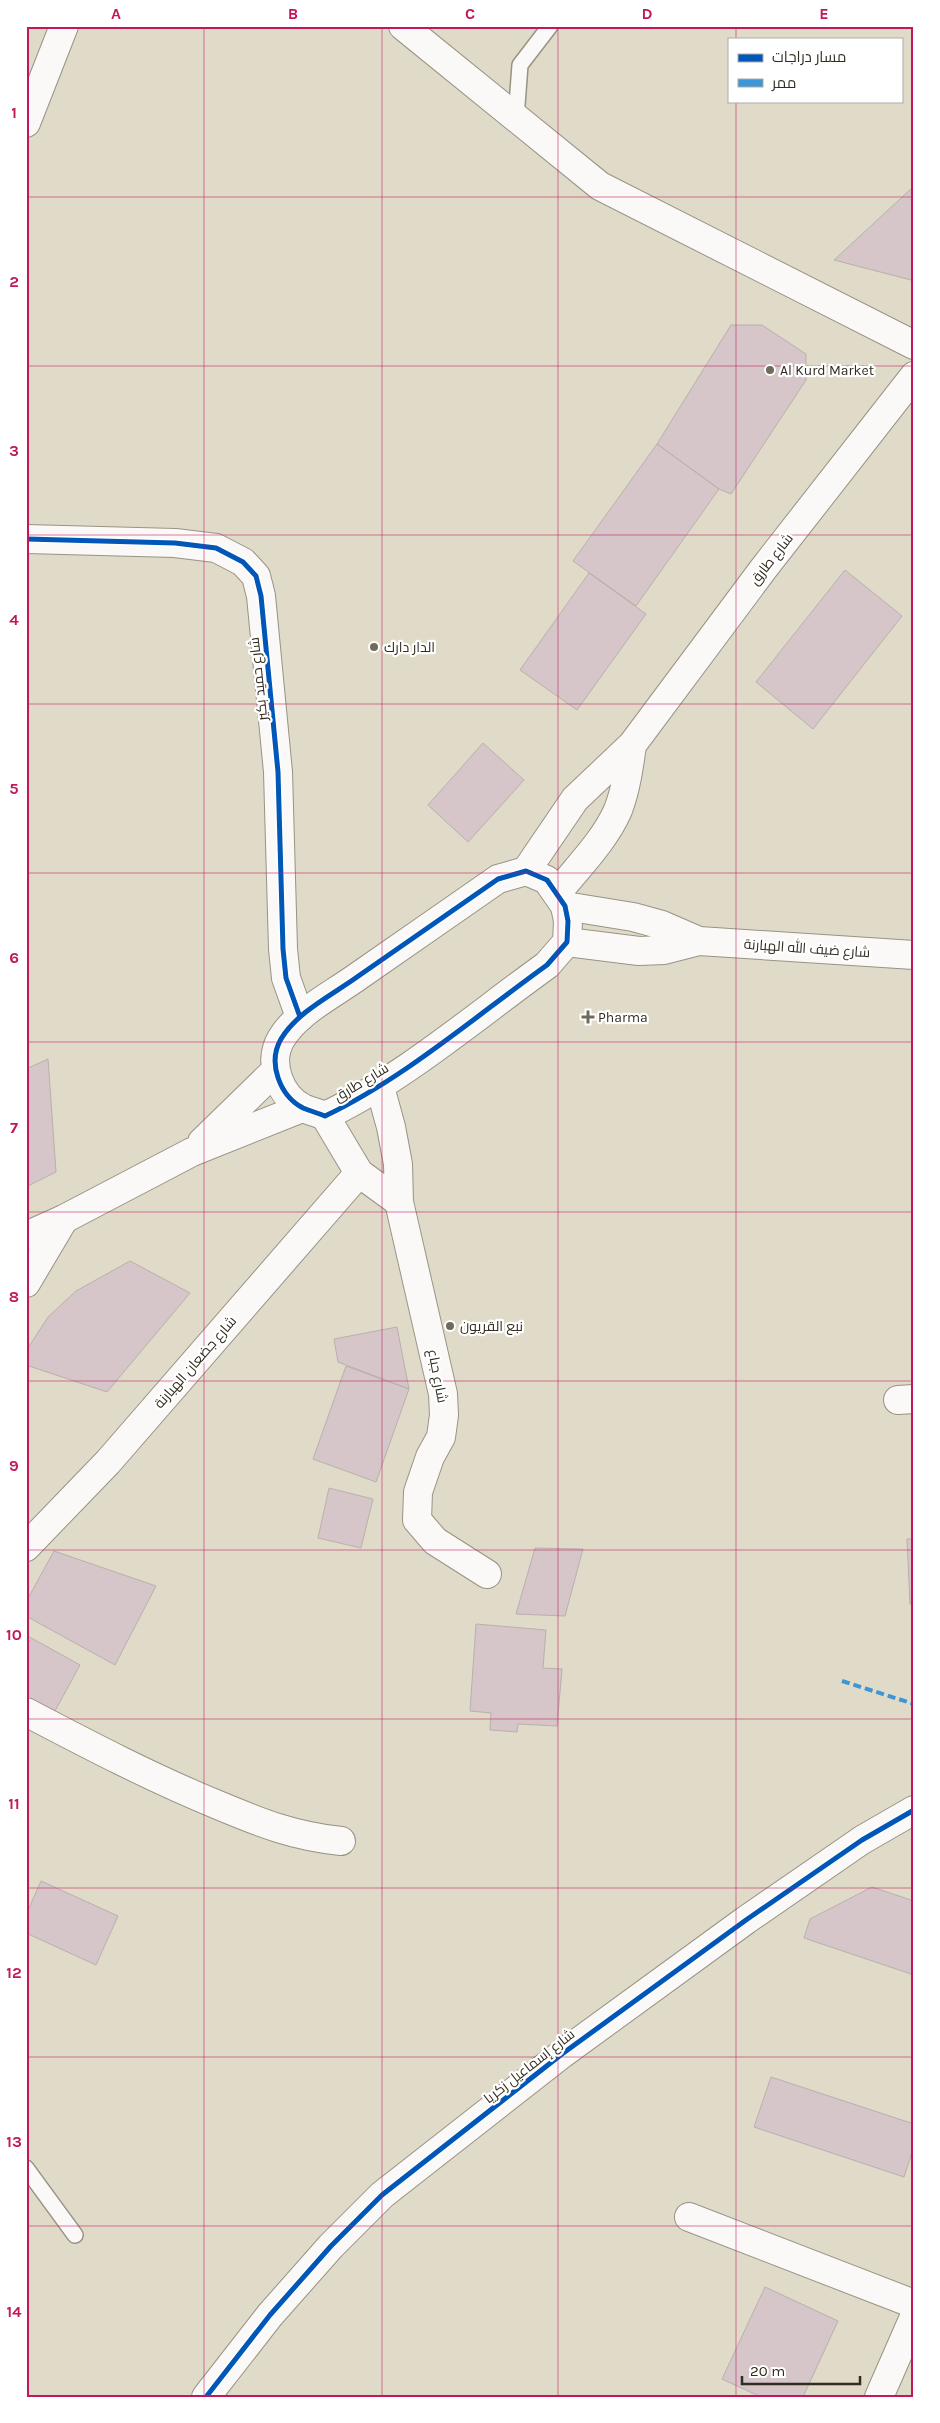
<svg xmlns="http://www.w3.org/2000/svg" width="940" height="2423" font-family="Karla,Cairo,sans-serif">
<rect width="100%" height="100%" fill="#e0dac8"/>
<!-- building -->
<path fill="#d6c5c9" stroke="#b8b1ac" d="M913 187 914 277 911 280 834 260Z
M731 325H762L806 354V380L731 494 719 489 657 444Z
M657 444 719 489 636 606 573 561Z
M845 570 902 616 813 729 756 682Z
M589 573 646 614 577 710 520 670Z
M483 743 524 780 468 842 428 805Z
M48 1059 56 1172 26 1187V1069Z
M130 1261 190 1293 107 1392 26 1365 28 1348 48 1317 76 1291Z
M397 1327 409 1389 338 1362 334 1339Z
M346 1366 409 1389 376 1482 313 1459Z
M329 1488 373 1499 361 1548 318 1538Z
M907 1539H914V1604H910Z
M535 1548 583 1549 565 1616 516 1614Z
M54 1551 156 1586 115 1665 26 1616V1602Z
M476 1624 546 1630 543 1668 562 1669 557 1726 518 1724 517 1732 490 1730 491 1713 470 1711Z
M26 1635 80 1665 49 1722 26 1710Z
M41 1881 118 1916 96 1965 26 1933V1915Z
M872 1887 914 1901V1975L804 1938 810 1919Z
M771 2077 914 2124V2146L904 2177 754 2127Z
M765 2287 838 2321 803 2397H761L722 2379Z"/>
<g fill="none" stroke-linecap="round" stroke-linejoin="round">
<!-- service casing -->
<g stroke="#989385" stroke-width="18">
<path id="service" d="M516 118 520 65 550 26
M26 2168 75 2235"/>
</g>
<!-- minor casing -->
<g stroke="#989385" stroke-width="30">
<path id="minor" d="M403 26 600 186 914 345
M26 123 64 26
M26 539 175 543 216 548 243 562 256 576 261 596 278 772 283 949 286 978 300 1017
M380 1087 391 1127 398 1164 399 1202 443 1394 444 1415 441 1437 430 1457 418 1492 417 1520 435 1541 487 1574
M325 1116 359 1173 399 1202
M26 1283 64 1219
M898 1400 914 1399
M26 1547 108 1462 359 1173
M26 1712C89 1745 152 1778 218 1805 261 1823 293 1836 341 1841
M689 2217 914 2304
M206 2397 270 2315 331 2246 382 2195 562 2054 746 1920 862 1840 914 1810"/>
</g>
<!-- tertiary casing -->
<g stroke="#989385" stroke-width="30">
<path id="tertiary" d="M526 871 547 880 565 906 568 921 567 942 547 965C476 1016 403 1079 325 1116 318 1113 310 1111 303 1108 280 1096 267 1063 281 1039 297 1012 332 995 357 977 404 944 451 912 498 879Z
M526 871 575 799 632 745 764 568 914 376
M558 892C578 867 605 840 618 810 626 789 629 767 632 745
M565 906 633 917 662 925 699 941
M567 942 639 951 664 950 699 941 914 955
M202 1142 276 1070
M26 1236 64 1219 192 1152 302 1108
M879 2397 914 2317"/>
</g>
<!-- service -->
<use href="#service" stroke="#faf9f7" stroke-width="15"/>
<!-- minor -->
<use href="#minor" stroke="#faf9f7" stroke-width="28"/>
<!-- tertiary -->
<use href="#tertiary" stroke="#faf9f7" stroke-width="28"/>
<!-- quiet -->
<path stroke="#3d96d5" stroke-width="4" stroke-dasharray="8 4" stroke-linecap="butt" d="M842 1681 914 1704"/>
<!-- cycleway casing -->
<g stroke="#fff" stroke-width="8">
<path id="cycleway" d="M26 539 175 543 216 548 243 562 256 576 261 596 278 772 283 949 286 978 300 1017
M526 871 547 880 565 906 568 921 567 942 547 965C476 1016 403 1079 325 1116 318 1113 310 1111 303 1108 280 1096 267 1063 281 1039 297 1012 332 995 357 977 404 944 451 912 498 879Z
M206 2397 270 2315 331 2246 382 2195 562 2054 746 1920 862 1840 914 1810"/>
</g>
<!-- cycleway -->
<use href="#cycleway" stroke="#0057b8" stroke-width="5"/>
</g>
<!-- grid -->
<path fill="none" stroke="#c2185b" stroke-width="1" stroke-opacity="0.55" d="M204 26V2397M382 26V2397M558 26V2397M736 26V39M736 101V2397M26 197H914M26 366H914M26 535H914M26 704H914M26 873H914M26 1042H914M26 1212H914M26 1381H914M26 1550H914M26 1719H914M26 1888H914M26 2057H914M26 2226H914"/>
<!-- markers -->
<g fill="#6f6a5b" stroke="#fff" stroke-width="2">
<circle cx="770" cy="370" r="5"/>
<circle cx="374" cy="647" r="5"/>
<path d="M585.5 1009.5h5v5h5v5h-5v5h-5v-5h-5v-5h5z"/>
<circle cx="450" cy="1326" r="5"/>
</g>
<g text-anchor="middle" stroke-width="4.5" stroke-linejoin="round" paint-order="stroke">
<!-- poi labels -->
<g font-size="14" fill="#322d20" stroke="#fff" text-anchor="start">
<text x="780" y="375">Al Kurd Market</text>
<text x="384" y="652">الدار دارك</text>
<text x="598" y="1022">Pharma</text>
<text x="460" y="1331">نبع القريون</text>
</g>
<!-- street labels -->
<g font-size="14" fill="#322d20" stroke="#fff">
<text transform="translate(771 559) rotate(-52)" y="5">شارع طارق</text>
<text transform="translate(258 679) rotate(-96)" y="5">شارع حميد بكير</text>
<text transform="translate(807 948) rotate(4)" y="5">شارع ضيف الله الهبارنة</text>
<text transform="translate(361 1082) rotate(-31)" y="5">شارع طارق</text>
<text transform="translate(195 1362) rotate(-49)" y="5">شارع جضعان الهبارنة</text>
<text transform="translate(438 1376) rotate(79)" y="5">شارع جباع</text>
<text transform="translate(529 2066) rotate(-38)" y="5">شارع إسماعيل زكريا</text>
</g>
</g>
<!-- border -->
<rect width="940" height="2423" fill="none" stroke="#ffffff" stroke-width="55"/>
<!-- legend -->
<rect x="728" y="38" width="175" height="65" fill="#ffffff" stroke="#adaba6"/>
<rect x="738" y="54" width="25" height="8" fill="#0057b8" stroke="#adaba6"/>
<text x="772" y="62" font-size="15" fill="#322d20">مسار دراجات</text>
<rect x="738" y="79" width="25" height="8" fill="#3d96d5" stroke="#adaba6"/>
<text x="772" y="88" font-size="15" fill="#322d20">ممر</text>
<!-- scale -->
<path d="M742 2376v8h118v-8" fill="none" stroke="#322d20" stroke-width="2.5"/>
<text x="750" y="2376" font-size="15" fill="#322d20" stroke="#ffffff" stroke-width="4" paint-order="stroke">20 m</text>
<rect x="28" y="28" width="884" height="2368" fill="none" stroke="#c2185b" stroke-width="2"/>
<g font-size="16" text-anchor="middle" font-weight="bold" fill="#c2185b">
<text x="116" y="19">A</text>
<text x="293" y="19">B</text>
<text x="470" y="19">C</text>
<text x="647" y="19">D</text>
<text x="824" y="19">E</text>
<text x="14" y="118">1</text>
<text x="14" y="287">2</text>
<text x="14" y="456">3</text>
<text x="14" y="625">4</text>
<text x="14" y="794">5</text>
<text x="14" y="963">6</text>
<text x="14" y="1133">7</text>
<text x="14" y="1302">8</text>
<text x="14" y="1471">9</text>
<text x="14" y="1640">10</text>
<text x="14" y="1809">11</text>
<text x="14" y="1978">12</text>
<text x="14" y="2147">13</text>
<text x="14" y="2317">14</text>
</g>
</svg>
